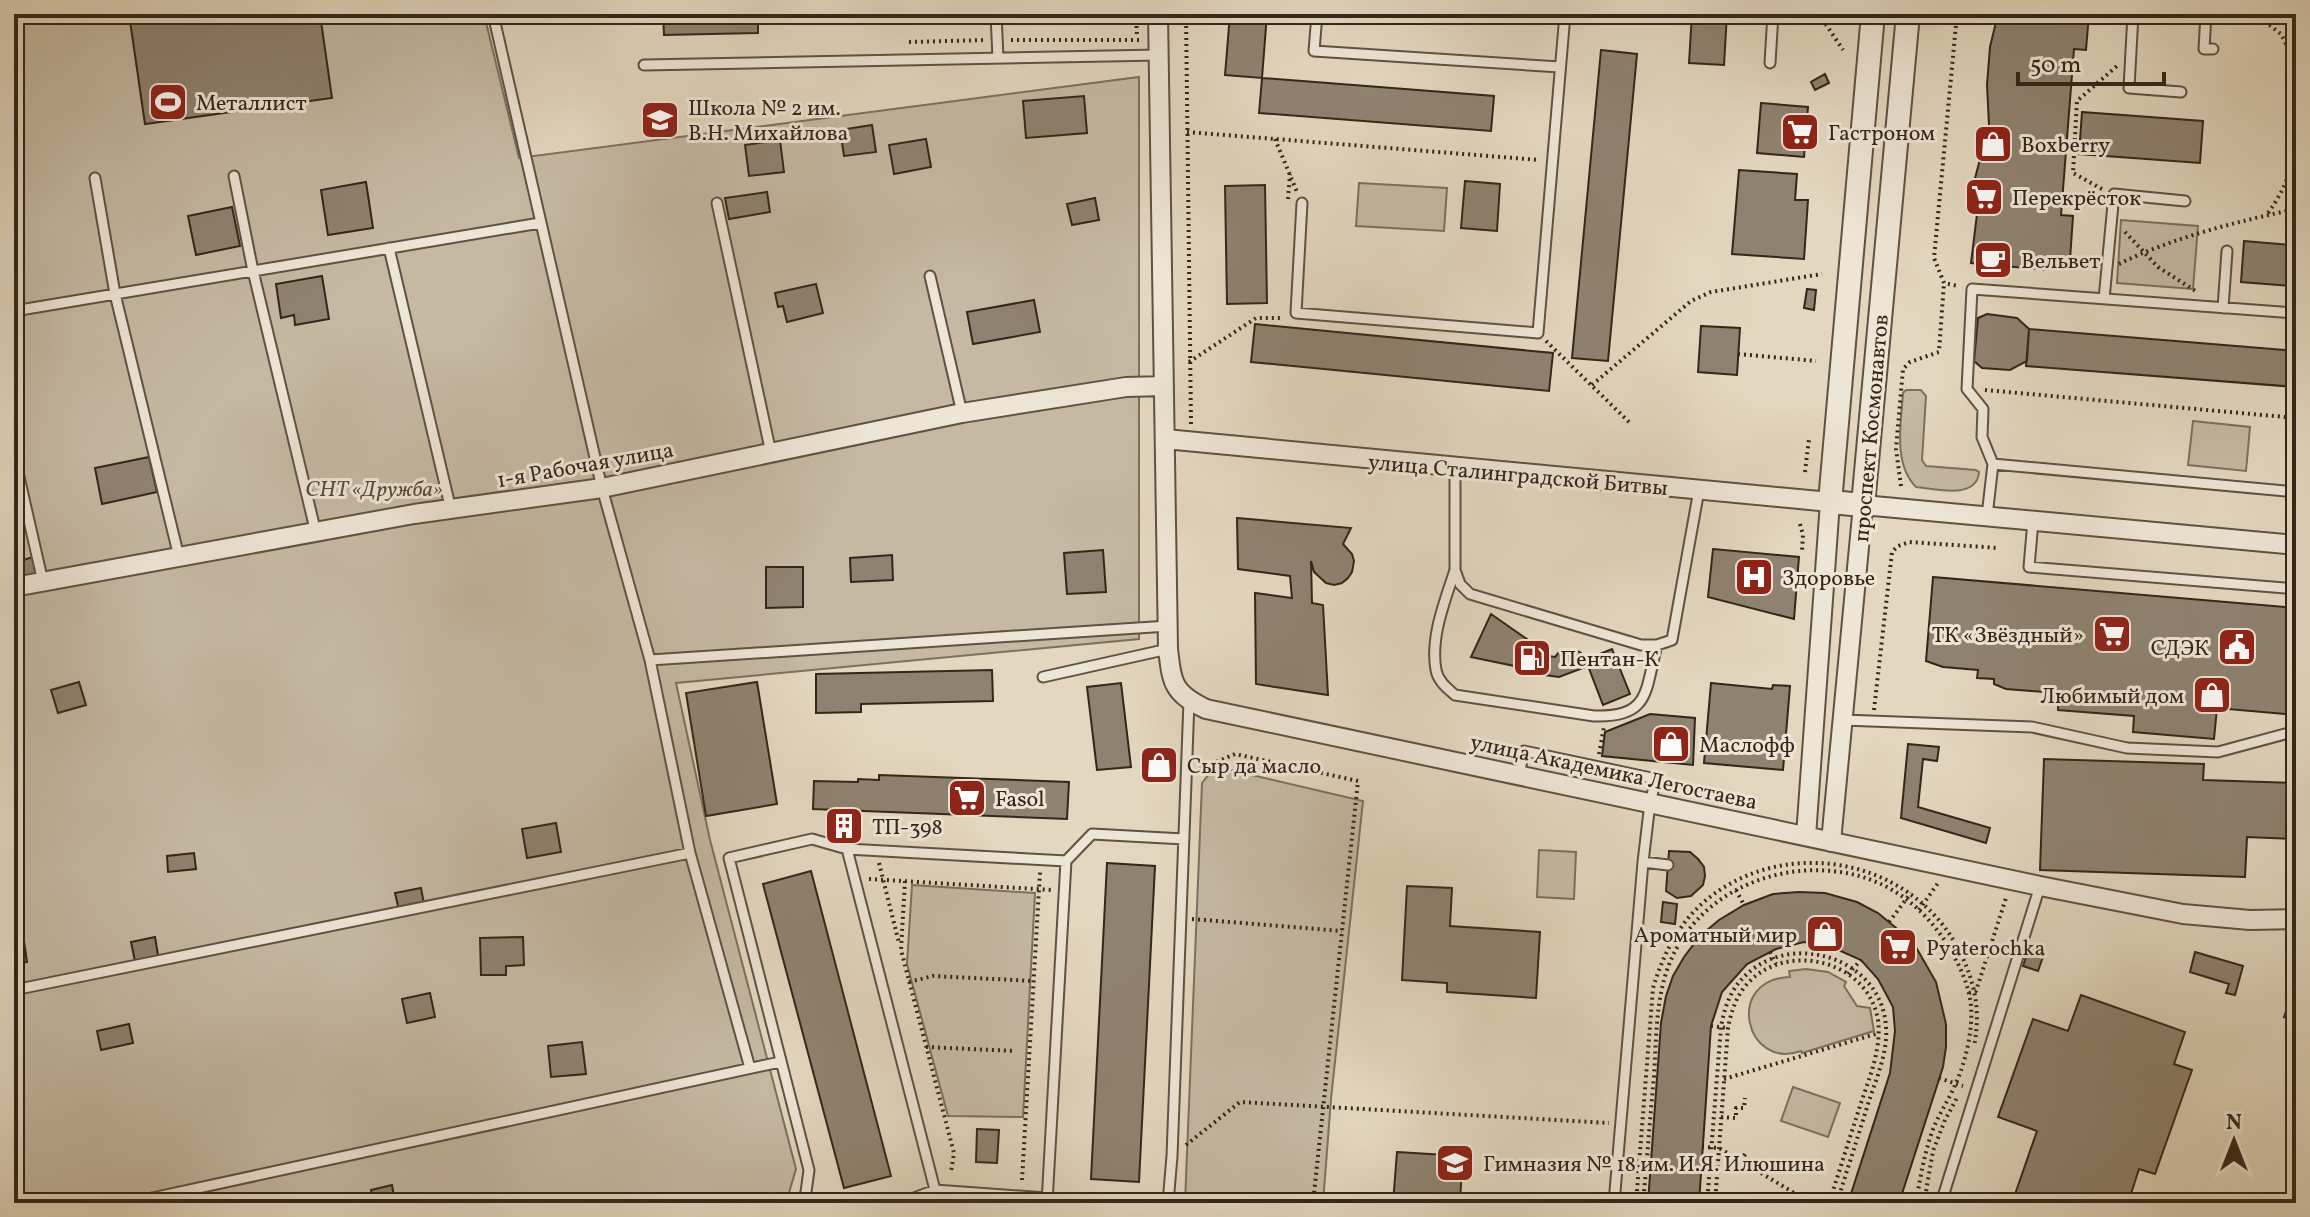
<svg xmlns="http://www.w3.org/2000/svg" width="2310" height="1217" font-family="Vollkorn,serif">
<rect width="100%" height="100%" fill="#e3d7bf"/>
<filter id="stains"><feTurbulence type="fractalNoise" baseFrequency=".0025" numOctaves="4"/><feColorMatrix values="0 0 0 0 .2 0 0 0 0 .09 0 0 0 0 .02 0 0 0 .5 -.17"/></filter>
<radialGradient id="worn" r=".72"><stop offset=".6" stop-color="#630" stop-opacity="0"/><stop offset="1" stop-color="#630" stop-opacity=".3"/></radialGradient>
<!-- green -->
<path fill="#c5b9a3" stroke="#7c705f" stroke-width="2" d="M14 14H484L519 158 1139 77V639L676 683 710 840 796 1169 786 1203H14Z
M1359 183 1447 188 1444 231 1356 226Z
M2121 220 2198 226 2193 289 2117 283Z
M1906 390H1921L1926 396 1922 460 1926 466 1976 470 1979 472C1977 500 1935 489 1916 487 1893 464 1901 423 1903 393Z
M2193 421 2250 427 2246 471 2188 465Z
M1222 768 1363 801 1331 1099 1323 1203H1185L1202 783 1210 773Z
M1539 850 1576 852 1574 899 1537 897Z
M912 885 1035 893 1023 1117 948 1116 907 964Z
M1806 969 1828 972 1846 982 1844 986 1857 1006 1870 1008 1874 1031 1802 1053 1801 1051C1745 1071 1724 979 1790 977L1789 971Z
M1793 1087 1840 1103 1828 1137 1781 1121Z"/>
<!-- building -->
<path fill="#8f8270" stroke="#33261b" stroke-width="2" d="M129 14H320L332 98 145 124Z
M663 14H758V33L664 35Z
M795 14H962V15L795 18Z
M1230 14H1267L1262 78 1225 75Z
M1692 14H1727L1724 65 1689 63Z
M1998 14H2043V16L2056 17 2057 14H2089L2086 50 2074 49 2061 215 2073 216 2070 260 2049 258 2048 270 1971 263 1977 214 1967 209 1989 125 1987 85 1990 47Z
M1601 50 1637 54 1608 361 1572 358Z
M1825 74 1829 83 1815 90 1811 82Z
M1262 78 1494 96 1491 131 1259 113Z
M1084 96 1087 133 1026 138 1023 101Z
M1761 103 1808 107 1804 157 1757 153Z
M2082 112 2203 121 2200 163 2079 154Z
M872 125 876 152 844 156 840 130Z
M926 139 931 167 894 174 889 145Z
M780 140 784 172 749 176 745 145Z
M1739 170 1797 174 1795 200H1808L1804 259 1732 254Z
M1465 181 1500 184 1497 231 1461 228Z
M366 182 373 228 328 235 321 190Z
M1265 185 1267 303 1227 304 1225 186Z
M767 192 770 212 729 219 725 198Z
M1095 198 1099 220 1072 225 1067 204Z
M232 207 240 246 196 255 188 216Z
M2244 241 2292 245 2290 286 2241 282Z
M322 276 329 319 295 325 294 315 281 318 276 284Z
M816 284 823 313 787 322 783 306 778 307 775 293Z
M1807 289 1816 290 1814 310 1804 308Z
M1034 300 1040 332 973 344 967 312Z
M1987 314 2017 318 2029 329 2027 361 2010 370 1982 368 1974 361 1978 318Z
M1255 324 1553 353 1549 391 1251 362Z
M1701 326 1740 328 1737 375 1698 372Z
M2029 329 2296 351V387L2026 366Z
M149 457 157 492 102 504 95 468Z
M1237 518 1351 528 1343 544 1352 554 1354 561 1352 572 1348 578 1342 583 1334 585 1326 583 1314 572 1311 561 1312 603 1323 605 1328 695 1256 684 1255 593 1292 598 1290 576 1238 569Z
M1713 549 1799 557 1794 619 1708 597Z
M1103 550 1106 592 1067 594 1064 553Z
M892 555 893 580 851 582 850 558Z
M36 556 42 575 18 582 14 563Z
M766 567H803V607L766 608Z
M1933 577 2296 608V715L2217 708 2214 739 2133 732 2134 716 2058 710V702L2043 701 2044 692 2006 689 1994 684V679L1977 678 1978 670 1943 667 1926 661Z
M1491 614 1534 644 1539 648 1542 655 1555 657 1560 651 1574 649 1581 653 1585 660 1612 649 1630 694 1603 705 1588 666 1559 677 1522 672 1519 667 1471 657Z
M992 670 993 701 861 704V712L816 713V674Z
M79 682 86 705 58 713 51 690Z
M757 682 777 804 706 816 686 693Z
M1121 683 1131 767 1097 770 1087 687Z
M1711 683 1772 689 1773 685 1790 686 1783 770 1704 763Z
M1650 714 1695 718 1693 765 1602 756 1605 732Z
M1908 744 1939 747 1937 761 1923 759 1918 807 1990 828 1986 843 1901 818Z
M1154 750 1166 751 1164 779 1152 778Z
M2044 759 2204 764 2203 780 2296 783V839L2247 837 2245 877 2040 870Z
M879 775 1069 782 1067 819 813 809 814 781 858 782V779L879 780Z
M861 815 862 835 827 836 826 816Z
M556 823 561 852 527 858 522 829Z
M1669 851 1690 852 1698 859 1704 867 1705 876 1703 885 1691 896 1677 898 1666 891Z
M194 853 196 869 168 872 167 856Z
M1107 863 1155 866 1139 1182 1091 1179Z
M811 871 891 1176 844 1188 763 884Z
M1407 886 1452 888 1450 926 1540 932 1536 998 1447 992V983L1402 980Z
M421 888 424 904 399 910 395 893Z
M1799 892 1825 893 1857 902 1878 913 1913 942 1936 982 1946 1024V1047L1943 1067 1899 1203H1848L1890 1073 1895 1031 1893 1007 1878 979 1861 960 1834 948 1804 942 1776 949 1747 964 1722 992 1711 1026 1699 1203H1648L1661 1023 1666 996 1673 976 1684 957 1700 936 1719 920 1744 905 1773 894Z
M1663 902 1677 904 1675 924 1661 922Z
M19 906 27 962 14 964V907Z
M155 937 159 961 136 966 131 942Z
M523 937 524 965 506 966V975H481L480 938Z
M2029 948 2044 954 2038 971 2023 966Z
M2195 952 2243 966 2235 995 2226 993 2229 984 2190 972Z
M2296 981V1021L2284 1017Z
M430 993 435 1017 407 1023 402 999Z
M2081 995 2185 1032 2174 1064 2192 1070 2155 1174 2139 1169 2128 1203H2012L2037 1131 1998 1117 2033 1019 2068 1031Z
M129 1024 133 1043 101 1050 97 1031Z
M582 1042 586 1074 551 1077 548 1046Z
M977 1129 999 1130 997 1163 976 1162Z
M1397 1152 1463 1156 1460 1200 1451 1199V1203H1393Z
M392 1185 395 1203H374L371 1190Z"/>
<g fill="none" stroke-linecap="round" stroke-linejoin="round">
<!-- service casing -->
<g stroke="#5f5244" stroke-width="13">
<path id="service" d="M493 14 602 488 650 660 690 853 750 1068
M996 14 998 58
M1317 14 1314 51 1560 67
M1602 14 1638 16V14
M2133 14 2129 88 2181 92
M2206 14 2204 49H2213
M1770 63 1773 14
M644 65 1159 55
M234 176 253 271 316 533
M95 178 115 294 179 557
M717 203 771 453
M1302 203 1296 313 1538 333 1565 14
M389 248 451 510
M930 276 962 413
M2104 299 2114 194 2185 201
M2223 308 2227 251
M14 311 540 223
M14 455 43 582
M1993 464 2296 492
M1455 468V570L1460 584 1470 594 1641 645H1657L1672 640 1699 490
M1987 516 1993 464 1982 437 1983 409 1967 389 1972 289 2296 313
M2033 521 2029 567 2296 589
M1455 570C1445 601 1430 637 1436 670 1438 681 1447 688 1455 695L1594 716C1651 718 1645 690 1657 645
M650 660 1168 626
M1043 677 1168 649
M1843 720 2032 727 2127 748 2218 752 2296 731
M1519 775 1524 751 1656 779 1650 803 1643 862 1614 1203
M847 849 935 1190
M1643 862 1668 865
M14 990 690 853
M129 1203 780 1062
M802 1203 806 1192 809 1170 729 858 812 839 847 849 1066 861 1092 834 1184 839
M901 1203 935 1190 1117 1203
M1047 1203 1066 861
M1168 1203 1172 1156 1189 701
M1941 1203 2040 886"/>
</g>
<!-- minor casing -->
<g stroke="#5f5244" stroke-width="22">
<path id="minor" d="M1158 14 1168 649C1172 684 1173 693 1206 709L2040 886 2183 914 2250 920 2296 919
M1165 439 1830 502 1806 836
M14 587 414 514 602 488 962 413 1126 387 1164 386
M1831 842 1863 505 2296 545"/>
</g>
<!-- tertiary casing -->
<g stroke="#5f5244" stroke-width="26">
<path id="tertiary" d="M1873 14 1830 502 1863 505 1908 14"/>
</g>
<!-- path -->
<path stroke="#33261b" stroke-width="4" stroke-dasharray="2 4" stroke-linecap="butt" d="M1136 14 1137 38
M1186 14 1191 424
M1819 14 1843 50
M1957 14 1934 258 1944 283 1958 286
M2255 14 2281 34 2296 64
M1011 40H1142
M909 42 986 40
M1187 132 1539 160
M1275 139 1297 192
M2102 189 2073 173 2077 101 2117 66
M1288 199 1290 174
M2268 213C2288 185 2291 170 2296 137
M2125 232 2158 267 2197 292
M2119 264C2171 238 2239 221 2296 209
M1546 341 1630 423
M1738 354 1816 361
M1189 362 1256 318H1281
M1592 385 1691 301 1711 292 1822 274
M1985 390 2296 418
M1805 472 1809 439
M1901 486 1896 449 1903 369 1910 362 1939 352 1944 283
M1800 524 1803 535 1802 551
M1874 710 1892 552 1898 546 1909 542 1999 548
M1599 754 1604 727
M1200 769 1235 754 1358 781 1313 1203
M879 863 899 943
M869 879 1052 890
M905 881 901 950 954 1153 951 1172
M1736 890 1744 905
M1919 910 1938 883
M1192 919 1342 931
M1889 922 1911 893
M1770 952 1776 964
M1848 974 1861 960
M909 982 933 976 1034 981
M1969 993 1976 991 2006 898
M1711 1026 1728 1028
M926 1047 1015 1051
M1939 1078 1963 1086
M1724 1079 1879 1033
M1721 1117 1736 1118V1108H1744L1745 1098
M1186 1145 1240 1102 1609 1123
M1702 1147 1719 1148 1811 1203
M1741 1161 1747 1151
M1022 1180 1040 872
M1636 1203 1653 988C1663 955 1678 924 1705 901 1785 834 1913 858 1960 952 1975 983 1981 1011 1974 1046
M1643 1203C1647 1161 1650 1118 1654 1076 1657 1029 1655 981 1681 941 1726 868 1837 847 1906 899 1922 911 1936 927 1947 944 1958 962 1969 984 1971 1006 1973 1029 1966 1061 1956 1083 1949 1100 1938 1115 1932 1132 1924 1155 1920 1179 1916 1203
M1707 1203 1721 1027C1724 1009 1730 991 1743 978 1789 929 1882 957 1886 1027 1888 1053 1876 1079 1868 1104 1858 1137 1847 1170 1837 1203
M1715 1203 1728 1028C1731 1012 1736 996 1748 983 1787 941 1868 960 1878 1020 1882 1050 1868 1081 1859 1109 1849 1140 1839 1172 1829 1203
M1924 1203 1933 1151 1945 1120 1958 1096"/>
<!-- service -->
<use href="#service" stroke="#ede5d5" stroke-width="9"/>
<!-- minor -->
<use href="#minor" stroke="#ede5d5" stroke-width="18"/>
<!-- tertiary -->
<use href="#tertiary" stroke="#ede5d5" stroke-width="22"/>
</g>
<!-- icons -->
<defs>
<g id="stadium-square" transform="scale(2)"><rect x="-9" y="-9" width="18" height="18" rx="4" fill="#8f2418" stroke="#ede5d5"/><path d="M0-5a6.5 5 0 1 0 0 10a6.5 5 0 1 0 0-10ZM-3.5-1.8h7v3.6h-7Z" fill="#fff"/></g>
<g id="school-square" transform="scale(2)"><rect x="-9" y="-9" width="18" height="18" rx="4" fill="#8f2418" stroke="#ede5d5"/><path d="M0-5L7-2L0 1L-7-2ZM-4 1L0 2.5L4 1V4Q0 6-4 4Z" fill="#fff"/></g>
<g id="supermarket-square" transform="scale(2)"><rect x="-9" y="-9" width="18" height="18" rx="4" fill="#8f2418" stroke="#ede5d5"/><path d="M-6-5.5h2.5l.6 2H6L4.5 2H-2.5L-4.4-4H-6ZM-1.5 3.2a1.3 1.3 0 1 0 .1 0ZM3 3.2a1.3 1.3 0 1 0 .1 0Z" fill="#fff"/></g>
<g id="shop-square" transform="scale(2)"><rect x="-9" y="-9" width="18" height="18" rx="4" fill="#8f2418" stroke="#ede5d5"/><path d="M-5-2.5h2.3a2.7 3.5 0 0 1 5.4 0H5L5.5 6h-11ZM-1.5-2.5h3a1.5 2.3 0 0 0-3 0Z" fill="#fff"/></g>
<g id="cafe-square" transform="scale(2)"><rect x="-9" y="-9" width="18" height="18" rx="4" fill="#8f2418" stroke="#ede5d5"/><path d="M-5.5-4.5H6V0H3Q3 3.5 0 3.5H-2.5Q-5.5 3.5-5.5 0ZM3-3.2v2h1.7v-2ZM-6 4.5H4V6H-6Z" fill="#fff"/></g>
<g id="hospital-square" transform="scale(2)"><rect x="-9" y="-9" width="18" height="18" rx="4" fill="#8f2418" stroke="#ede5d5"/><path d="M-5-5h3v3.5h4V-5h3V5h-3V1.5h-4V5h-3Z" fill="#fff"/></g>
<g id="civic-square" transform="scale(2)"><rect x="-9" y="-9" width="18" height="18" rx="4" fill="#8f2418" stroke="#ede5d5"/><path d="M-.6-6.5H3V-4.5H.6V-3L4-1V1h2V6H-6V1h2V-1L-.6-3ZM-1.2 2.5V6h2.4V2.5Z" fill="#fff"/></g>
<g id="fuel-square" transform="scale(2)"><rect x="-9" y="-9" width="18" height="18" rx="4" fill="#8f2418" stroke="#ede5d5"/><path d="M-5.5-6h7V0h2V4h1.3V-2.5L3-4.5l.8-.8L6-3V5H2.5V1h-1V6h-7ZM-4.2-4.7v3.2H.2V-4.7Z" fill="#fff"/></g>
<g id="building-square" transform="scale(2)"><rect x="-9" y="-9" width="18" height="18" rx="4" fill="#8f2418" stroke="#ede5d5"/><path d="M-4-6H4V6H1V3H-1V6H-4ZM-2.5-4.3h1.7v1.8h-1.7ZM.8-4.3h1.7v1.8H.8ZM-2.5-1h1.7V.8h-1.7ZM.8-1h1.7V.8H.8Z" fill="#fff"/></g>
</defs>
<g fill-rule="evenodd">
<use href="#stadium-square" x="168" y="102"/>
<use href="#school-square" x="660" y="120"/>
<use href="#supermarket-square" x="1800" y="132"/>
<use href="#shop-square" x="1993" y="144"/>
<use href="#supermarket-square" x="1984" y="197"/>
<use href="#cafe-square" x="1993" y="260"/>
<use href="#hospital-square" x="1754" y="577"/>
<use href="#supermarket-square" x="2112" y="634"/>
<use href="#civic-square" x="2237" y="647"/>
<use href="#fuel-square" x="1532" y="658"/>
<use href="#shop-square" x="2212" y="695"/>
<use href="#shop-square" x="1671" y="744"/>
<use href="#shop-square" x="1159" y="765"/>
<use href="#supermarket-square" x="967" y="798"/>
<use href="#building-square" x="844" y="826"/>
<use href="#shop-square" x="1825" y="934"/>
<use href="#supermarket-square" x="1898" y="947"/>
<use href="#school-square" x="1455" y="1163"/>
</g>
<g text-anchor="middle" stroke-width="6" stroke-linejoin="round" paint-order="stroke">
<!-- poi labels -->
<g font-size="22" fill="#33261b" stroke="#ede5d5" text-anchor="start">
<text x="196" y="110">Металлист</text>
<text x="688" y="115">Школа № 2 им.<tspan x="688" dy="25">В.Н. Михайлова</tspan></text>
<text x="1828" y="140">Гастроном</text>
<text x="2021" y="152">Boxberry</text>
<text x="2012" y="205">Перекрёсток</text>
<text x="2021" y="268">Вельвет</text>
<text x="1782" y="585">Здоровье</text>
<text x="2084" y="642" text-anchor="end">ТК «Звёздный»</text>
<text x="2209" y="655" text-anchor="end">СДЭК</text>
<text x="1560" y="666">Пентан-К</text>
<text x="2184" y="703" text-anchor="end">Любимый дом</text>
<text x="1699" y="752">Маслофф</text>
<text x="1187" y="773">Сыр да масло</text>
<text x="995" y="806">Fasol</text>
<text x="872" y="834">ТП-398</text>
<text x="1797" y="942" text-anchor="end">Ароматный мир</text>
<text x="1926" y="955">Pyaterochka</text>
<text x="1483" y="1171">Гимназия № 18 им. И.Я. Илюшина</text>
</g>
<!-- street labels -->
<g font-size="22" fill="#33261b" stroke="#ede5d5">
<text transform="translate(1870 428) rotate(-85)" y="8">проспект Космонавтов</text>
<text transform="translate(585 464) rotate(-10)" y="8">1-я Рабочая улица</text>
<text transform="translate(1518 474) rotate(5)" y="8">улица Сталинградской Битвы</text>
<text transform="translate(1614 771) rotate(12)" y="8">улица Академика Легостаева</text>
</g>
<!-- park labels -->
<g font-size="22" font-style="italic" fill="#584b3d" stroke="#ede5d5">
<text x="374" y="496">СНТ «Дружба»</text>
</g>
</g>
<!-- margin -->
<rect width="2310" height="1217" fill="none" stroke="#e3d7bf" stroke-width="48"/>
<rect x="16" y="16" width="2278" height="1185" fill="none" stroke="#33261b" stroke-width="4"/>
<rect x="24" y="24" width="2262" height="1169" fill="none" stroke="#33261b" stroke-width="2"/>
<!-- north arrow -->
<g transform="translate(2234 1141)" stroke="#ede5d5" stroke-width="6" paint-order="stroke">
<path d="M0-6L14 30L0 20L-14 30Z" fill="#33261b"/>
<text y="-12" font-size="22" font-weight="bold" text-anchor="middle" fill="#33261b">N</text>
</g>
<!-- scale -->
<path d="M2018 72v12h146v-12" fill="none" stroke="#33261b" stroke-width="4"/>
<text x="2030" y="72" font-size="24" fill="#33261b" stroke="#ede5d5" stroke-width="6" paint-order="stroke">50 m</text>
<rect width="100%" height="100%" filter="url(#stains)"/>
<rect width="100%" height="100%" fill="url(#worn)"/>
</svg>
